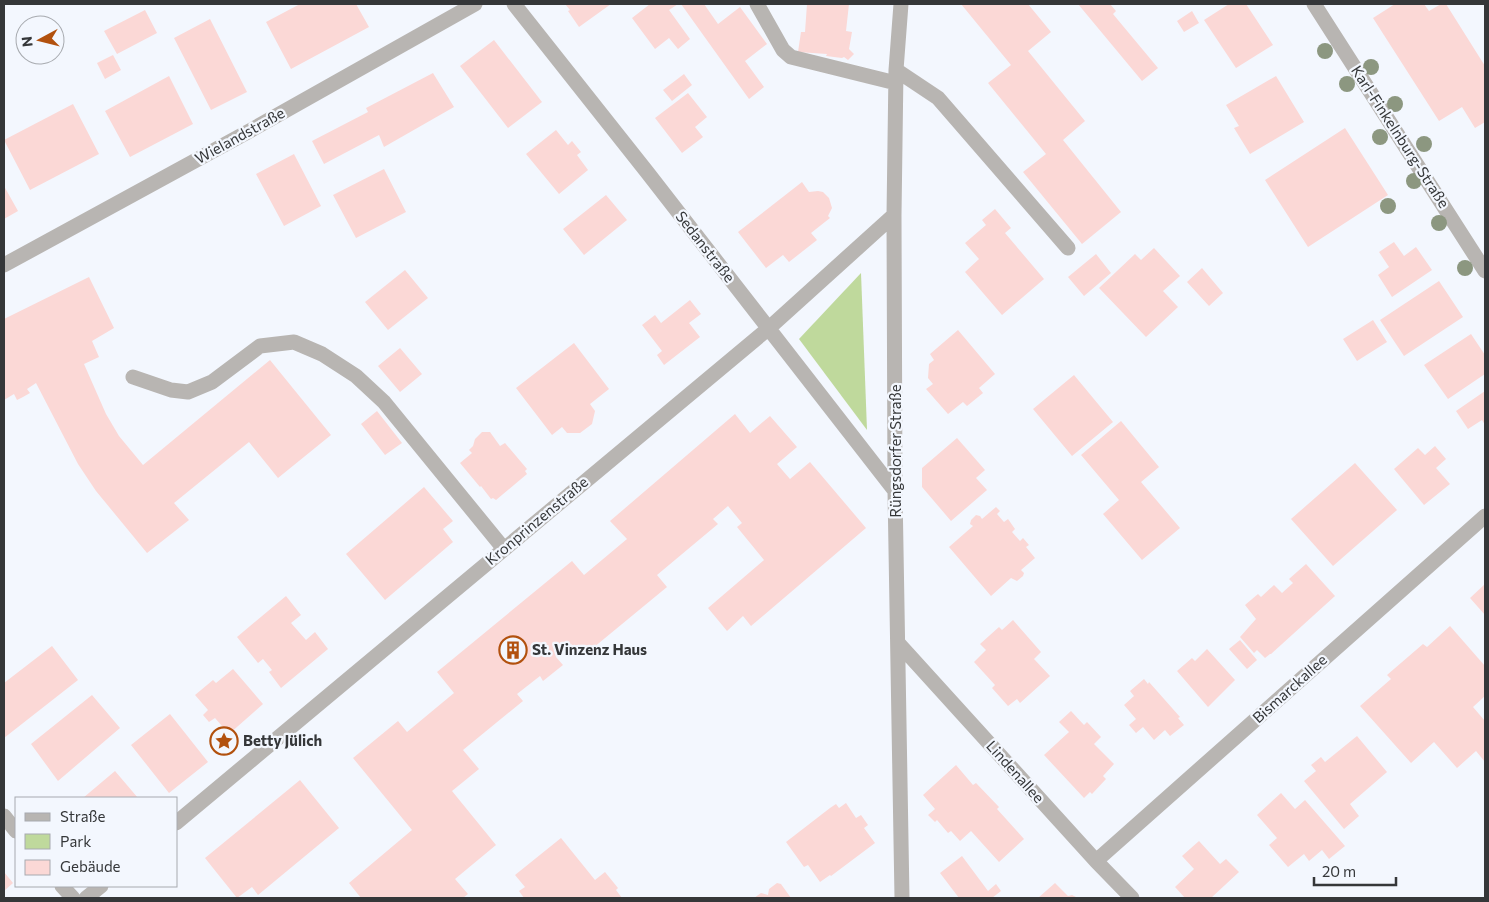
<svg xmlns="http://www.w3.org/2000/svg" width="1489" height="902" font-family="Commissioner,sans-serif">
<rect width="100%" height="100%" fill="#f3f7fe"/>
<!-- green -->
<path fill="#bfd99c" d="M861 273 867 430 799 339Z"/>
<!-- building -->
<path fill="#fbd8d6" d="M300 4H356L369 27 291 69 266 22Z
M565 4H611L579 27 568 11 570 10Z
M650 4H678L669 10 690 39 678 49 669 38 655 49 632 18Z
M681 4H704L718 24 740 7 767 44 745 61 764 87 749 99Z
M807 4H849L846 31 852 32 849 49 854 54 848 60 844 57 842 58 826 56 827 54 798 52 801 32H805Z
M961 4H1028L1051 32 1028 51 1085 121 1063 140 1121 212 1082 244 1023 172 1046 154 988 83 1011 65Z
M1078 4H1110L1116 11 1113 14 1158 68 1142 81Z
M1229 4H1246L1273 45 1236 68 1204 20Z
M1395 4H1424L1429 11 1441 4H1446L1485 66V122L1475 128 1462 107 1439 121 1373 18Z
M145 10 157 33 117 54 104 31Z
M1192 11 1199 23 1184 32 1177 21Z
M210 19 247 92 211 110 174 38Z
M494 40 542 102 508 128 460 66Z
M113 55 121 70 105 79 97 63Z
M433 73 454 107 384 147 379 135 324 164 312 141 368 112 366 108Z
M684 74 692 85 672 101 663 90Z
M169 76 193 124 130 157 105 111Z
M1276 76 1304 122 1250 154 1234 128 1239 126 1226 105Z
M688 93 707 117 695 127 703 137 682 153 655 118Z
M73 104 99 154 30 190 4 140Z
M1345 128 1388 195 1308 247 1265 180Z
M556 130 568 145 572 141 581 152 577 155 588 170 559 194 526 154Z
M294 154 321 206 284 226 256 174Z
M384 169 406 212 356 238 333 195Z
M802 182 809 192 818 191 823 192 829 198 832 208 828 216 830 218 811 233 817 240 789 262 783 255 766 268 738 232Z
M4 186 18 211 4 219Z
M606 195 627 220 584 255 563 229Z
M995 209 1011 228 1005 233 1044 279 1002 315 965 272 979 259 965 243 986 225 982 220Z
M1394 242 1404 256 1416 247 1432 270 1392 297 1378 275 1389 267 1379 252Z
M1154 248 1180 276 1163 291 1178 307 1146 337 1099 288 1135 254 1141 260Z
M1096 254 1111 273 1084 296 1068 277Z
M1202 268 1223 293 1209 306 1187 282Z
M405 270 428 298 388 330 365 302Z
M89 277 114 328 92 341 99 357 84 364 106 414 119 436 143 465 270 360 331 435 278 478 249 442 174 503 189 520 147 553 96 491 78 464 36 383 27 389 30 393 23 397 17 400 14 394 4 400V319Z
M1439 281 1463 317 1404 356 1380 320Z
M690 300 701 314 689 323 700 337 664 365 657 355 662 351 642 325 655 315 661 323Z
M1373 320 1387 342 1357 361 1343 339Z
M958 330 995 374 979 388 983 393 967 406 963 402 948 414 926 389 933 384 928 378 929 364 934 360 930 354Z
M1471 334 1485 355V374L1448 399 1424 365Z
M574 343 609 389 590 404 595 411 592 424 580 433H567L562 427 552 435 516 388Z
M400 348 422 374 400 392 378 366Z
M1074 375 1113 422 1072 456 1033 409Z
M1485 391V425L1482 420 1468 429 1456 411Z
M377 411 402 443 385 455 361 424Z
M735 414 750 433 770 416 797 447 777 464 790 479 810 462 866 528 751 626 743 616 727 631 708 608 764 560 737 527 742 523 728 506 713 519 718 524 657 575 667 587 582 657 571 644 556 657 563 665 543 681 540 676 517 694 523 701 463 750 479 769 452 791 496 845 455 879 468 894 463 898H361L349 883 412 830 353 758 398 721 407 732 454 693 437 672 572 561 584 575 627 539 610 521Z
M1121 421 1159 467 1141 482 1180 528 1142 560 1103 514 1119 500 1081 455Z
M482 432H490L500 446 505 443 527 469 525 471 527 474 496 500 493 498 491 499 481 486 480 487 460 463 472 453 469 450 473 446 475 439Z
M957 438 985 470 976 478 987 490 951 521 922 487V468Z
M1435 446 1446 459 1436 468 1450 484 1424 505 1394 469 1418 448 1425 455Z
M1355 463 1397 510 1333 566 1291 519Z
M424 487 453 521 443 529 453 542 385 600 346 554Z
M996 507 1000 511 997 514 1004 522 1008 519 1015 529 1012 532 1020 541 1023 538 1029 545 1026 547 1035 558 1021 570 1024 573 1023 576 1017 581 1011 578 991 596 949 547 973 526 970 524 971 520 976 515 980 516 982 519Z
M1306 564 1335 596 1271 654H1270L1265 658 1257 650 1254 653 1240 637 1256 619 1245 605 1258 594 1261 597 1274 585 1282 593 1293 583 1289 579Z
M1485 584V615L1470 598Z
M286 596 301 615 291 623 306 640 315 632 328 649 281 688 269 672 272 670 263 659 258 663 237 637Z
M1013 620 1041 652 1034 659 1050 676 1020 703 1017 699 1008 706 992 688 995 685 974 662 986 650 980 644 999 627 1002 630Z
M1450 626 1485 666V696L1473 707 1485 721V762L1476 751 1457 768 1434 742 1411 763 1360 706 1391 679 1387 675 1423 644 1427 647Z
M1240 640 1257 660 1247 669 1229 649Z
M52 646 78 680 4 738V683Z
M1207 649 1235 680 1208 707 1177 671 1192 658 1195 661Z
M233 669 263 704 229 734 215 718 209 722 203 715 208 710 195 695 213 680 216 683Z
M1144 679 1148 684 1149 682 1180 717 1178 718 1184 725 1170 736 1165 730 1154 740 1143 727 1136 733 1129 725 1136 719 1124 705 1134 696 1130 691Z
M92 695 120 728 58 781 31 744Z
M1071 711 1084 725 1087 722 1101 737 1094 744 1114 764 1103 776 1106 779 1092 794 1090 792 1084 798 1044 755 1069 732 1059 722Z
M170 714 208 762 169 793 131 745Z
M1357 736 1387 772 1350 804 1359 816 1344 829 1304 781 1316 771 1311 765 1321 757 1325 762Z
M956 765 973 785 976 783 999 807 997 809 1024 839 999 862 971 831 960 841 951 831 948 833 937 820 935 822 928 815 935 809 923 795Z
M115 771 138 798H83Z
M300 780 339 828 258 895 252 887 237 898 205 858Z
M1281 793 1295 809 1305 800 1345 846 1329 859 1322 850 1309 861 1304 854 1288 867 1269 845 1277 838 1257 815Z
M846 803 856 818 861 815 868 825 864 828 875 843 831 876 830 875 820 882 808 865 804 867 786 842 830 808 836 804 839 808Z
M561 838 595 880 605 872 618 888 616 890 622 898H581L580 897 578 898H524L519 891 525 887 515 875Z
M1199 841 1220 864 1226 859 1239 872 1211 898H1185L1175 887 1194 869 1182 856Z
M962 856 988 891 996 884 1001 891 992 898H959L940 873Z
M4 872 13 883 4 891Z
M777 883 781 884 791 898H754L761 893 768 895 769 889Z
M1055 883 1068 896 1072 895 1078 898H1038Z"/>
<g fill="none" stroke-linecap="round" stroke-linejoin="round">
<!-- minor -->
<path stroke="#b8b5b2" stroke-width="15" d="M514 4 647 172 895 491
M757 4 783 50 791 57 896 83
M901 4 896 70 894 215 895 491 902 898
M1314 4 1485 271
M896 70 938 98 1068 248
M4 265 253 129 475 4
M133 377 171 390 188 392 212 382 260 346 294 342 322 354 356 376 384 402 504 549
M899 644 1096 861 1132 898
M4 816 16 831
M176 823 769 328 894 215
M1096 861 1485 516
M62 886 73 898
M86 898 101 886"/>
</g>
<!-- trees -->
<g fill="#8c9780">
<circle cx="1325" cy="51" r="8"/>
<circle cx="1371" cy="67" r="8"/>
<circle cx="1347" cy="84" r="8"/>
<circle cx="1395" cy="104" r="8"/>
<circle cx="1380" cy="137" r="8"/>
<circle cx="1424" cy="144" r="8"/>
<circle cx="1414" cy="181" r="8"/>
<circle cx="1388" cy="206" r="8"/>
<circle cx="1439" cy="223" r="8"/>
<circle cx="1465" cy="268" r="8"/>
</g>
<!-- icons -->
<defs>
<g id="building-ring" transform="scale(1.4375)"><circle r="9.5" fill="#f3f7fe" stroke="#b2510e" stroke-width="1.5"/><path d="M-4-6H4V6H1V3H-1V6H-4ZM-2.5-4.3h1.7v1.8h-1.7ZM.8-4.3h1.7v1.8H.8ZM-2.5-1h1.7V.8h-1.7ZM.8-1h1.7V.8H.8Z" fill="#b2510e"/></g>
<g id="sight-ring" transform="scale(1.4375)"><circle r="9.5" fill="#f3f7fe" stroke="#b2510e" stroke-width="1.5"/><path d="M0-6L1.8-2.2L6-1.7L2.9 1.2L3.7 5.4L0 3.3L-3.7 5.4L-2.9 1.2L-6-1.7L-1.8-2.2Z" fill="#b2510e"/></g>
</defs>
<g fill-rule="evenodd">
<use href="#building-ring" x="513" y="650"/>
<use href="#sight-ring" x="224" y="741"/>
</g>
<g text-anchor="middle" stroke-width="4.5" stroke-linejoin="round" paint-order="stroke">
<!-- street labels -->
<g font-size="15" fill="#353739" stroke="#f3f7fe">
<text transform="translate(240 136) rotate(-29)" y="5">Wielandstraße</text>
<text transform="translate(1400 137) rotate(57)" y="5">Karl-Finkelnburg-Straße</text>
<text transform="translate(705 247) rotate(52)" y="5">Sedanstraße</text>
<text transform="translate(896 451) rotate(-90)" y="5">Rüngsdorfer Straße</text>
<text transform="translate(537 521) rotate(-40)" y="5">Kronprinzenstraße</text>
<text transform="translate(1290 689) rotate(-42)" y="5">Bismarckallee</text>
<text transform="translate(1015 772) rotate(48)" y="5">Lindenallee</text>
</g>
<!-- poi labels -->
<g font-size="15" font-weight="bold" fill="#353739" stroke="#f3f7fe" text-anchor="start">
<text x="532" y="655">St. Vinzenz Haus</text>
<text x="243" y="746">Betty Jülich</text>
</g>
</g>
<!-- border -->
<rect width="1489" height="902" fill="none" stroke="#353739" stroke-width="10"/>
<!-- legend -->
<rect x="15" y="797" width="162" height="90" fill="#f3f7fe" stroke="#a7aaaf"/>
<rect x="25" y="813" width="25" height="8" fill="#b8b5b2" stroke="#a7aaaf"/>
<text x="60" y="822" font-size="15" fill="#353739">Straße</text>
<rect x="25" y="834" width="25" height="15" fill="#bfd99c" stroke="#a7aaaf"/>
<text x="60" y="847" font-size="15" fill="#353739">Park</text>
<rect x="25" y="860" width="25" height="15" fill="#fbd8d6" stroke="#a7aaaf"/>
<text x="60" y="872" font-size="15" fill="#353739">Gebäude</text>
<!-- north arrow -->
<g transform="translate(40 40) rotate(263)"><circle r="24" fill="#f3f7fe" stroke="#a7aaaf"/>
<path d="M0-4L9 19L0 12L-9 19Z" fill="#b2510e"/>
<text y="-8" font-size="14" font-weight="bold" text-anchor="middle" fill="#353739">N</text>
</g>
<!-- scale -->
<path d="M1314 877v8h82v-8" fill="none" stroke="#353739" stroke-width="2.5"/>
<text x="1322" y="877" font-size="15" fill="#353739" stroke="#f3f7fe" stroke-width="4" paint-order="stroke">20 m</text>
</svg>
